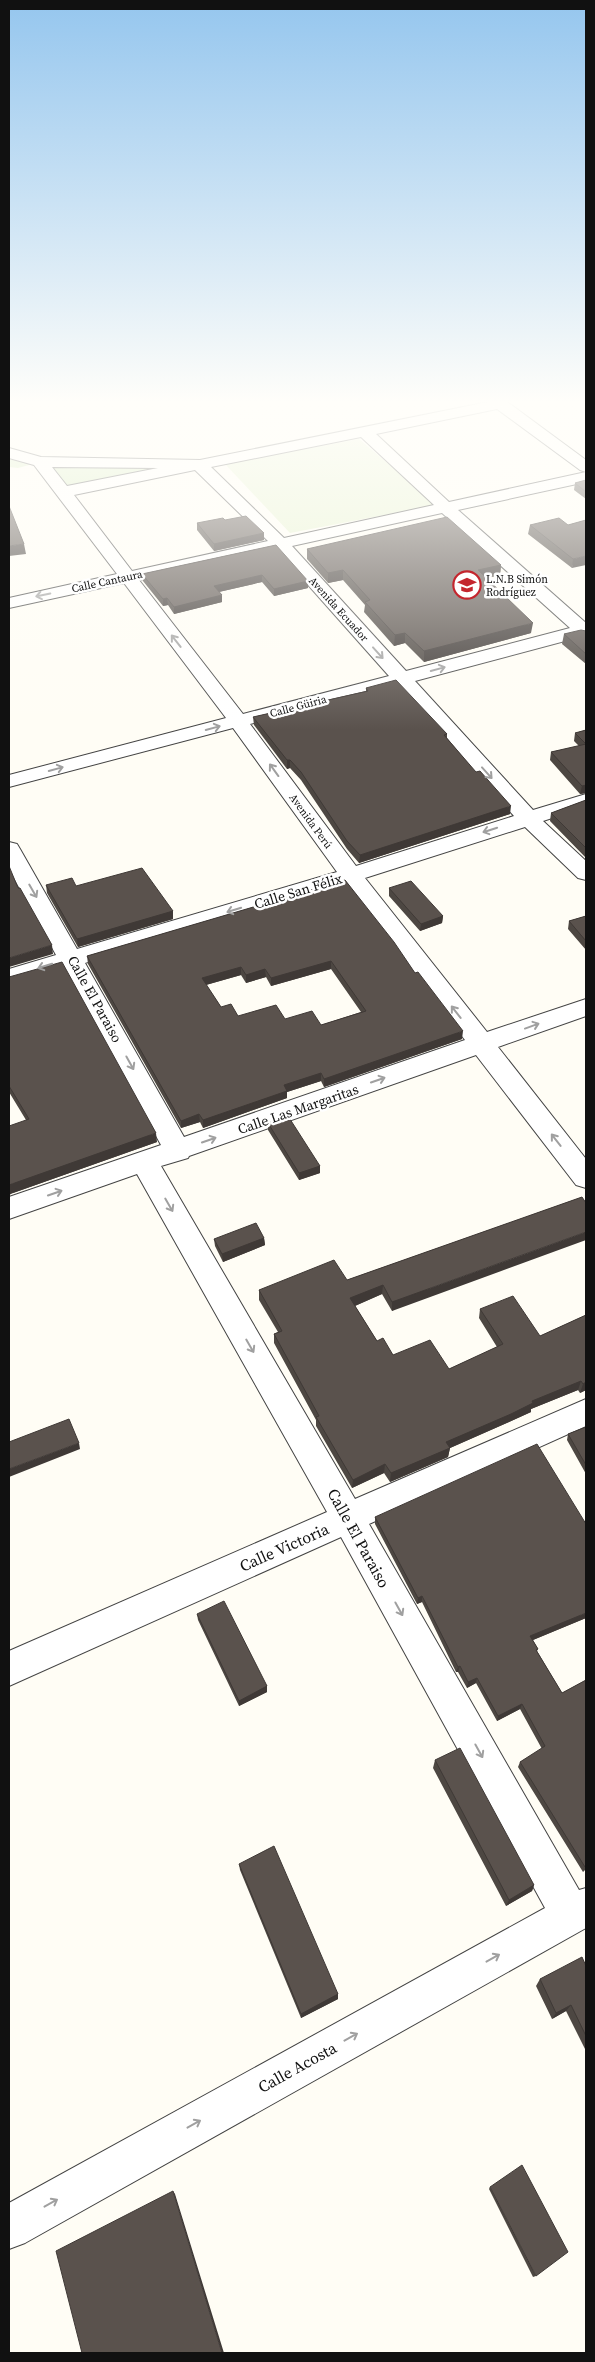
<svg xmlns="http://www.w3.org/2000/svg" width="595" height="2362" font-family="'Source Serif 4',serif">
<rect width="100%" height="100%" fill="#fffdf5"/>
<!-- green -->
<path fill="#d5ebbd" d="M9 453 40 462 198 464 64 492 40 462 18 468 9 467Z"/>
<!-- pitch -->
<path fill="#e6f2cf" d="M359 439 437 505 290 533 225 464Z"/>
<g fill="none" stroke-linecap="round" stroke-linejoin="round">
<!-- minor casing -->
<g stroke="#444" stroke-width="2">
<path id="minor" d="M486 399 506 401 586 460V472L580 470 497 409 376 434 449 502 586 472V482L458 510 586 623V639L580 637 415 681 533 810 586 794V807L543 821 586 861V880L578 878 525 827 365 878 487 1032 586 999V1016L498 1047 586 1159V1188L576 1185 476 1055 189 1156 188 1158 161 1166 355 1499 586 1399V1426L369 1524 579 1890 586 1888V1928L25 2243 9 2249V2203L545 1908 341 1537 9 1686V1651L327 1512 137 1174 9 1219V1197L161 1145 64 969 9 985V969L56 955 9 869V842L17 844 20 849 77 949 337 872 233 728 9 787V775L226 718 124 583 9 608V598L117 574 34 465 9 458V448L41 457 200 460 488 402ZM361 437 434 505 284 538 211 467ZM52 467 158 468 67 486ZM195 470 268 541 132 571 74 495ZM442 513 570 628 406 671 292 546ZM277 550 389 676 243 714 139 580ZM398 685 514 816 356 866 250 724ZM346 884 465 1040 184 1137 85 963Z"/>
</g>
<!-- minor -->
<use href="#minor" fill="#fff" fill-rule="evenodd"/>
</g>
<!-- wall -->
<path fill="#4d4742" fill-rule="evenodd" d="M586 480V499L574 490 575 483Z
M586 520 572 568 528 534 530 525H568Z
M197 523 264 533V540L214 551 197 530Z
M276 545 308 588 274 596 262 582 219 592 222 602 174 614 168 605 163 606 143 581 142 574Z
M307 549 501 565 500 575 486 578 531 633 424 662 405 643 394 646 364 612 365 605 343 580 328 583 307 559Z
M586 631V664L562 644 564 634Z
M366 688 447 734V738L510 814 359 863 347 849 301 780 290 768 287 769 254 725 253 717 366 691Z
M586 730V793L580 794 550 760 551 752 579 746 574 741 575 733Z
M586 800V858L550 821 551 813Z
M345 880 415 973 462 1039 324 1087 321 1081 287 1092V1098L203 1128 200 1122 181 1128 88 964 87 956ZM331 969 361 1012 321 1025 285 1019 238 1016 221 1007 206 985 241 975 246 983 266 977 271 986Z
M46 885 76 886 173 911V919L78 947 47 893Z
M389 888 443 916 442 923 420 931 389 896Z
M586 916V950L568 929 569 921Z
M9 977 157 1142 13 1193 26 1120 9 1092Z
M268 1123 320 1166V1173L299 1180 268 1130Z
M582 1197 392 1311 382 1294 355 1306 377 1341 393 1355 449 1369 497 1347 479 1318 480 1309 540 1336 586 1315V1390L580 1393 578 1390 531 1409V1412L509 1422 450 1448 448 1457 390 1482 384 1473 352 1488 316 1426V1420L274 1343V1334L278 1332 259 1300V1290L347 1280Z
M264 1238 265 1245 223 1262 215 1246 214 1239Z
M586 1427V1474L567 1440 568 1434Z
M375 1517 586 1618 533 1640 538 1649 537 1651 562 1693 586 1680V1869L583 1872 518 1767 520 1762 542 1749 520 1709 497 1721 476 1683 467 1688 458 1672H456L422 1602 417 1604 375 1524Z
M197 1614 267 1686V1692L239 1706 198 1620Z
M435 1760 534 1885 532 1891 506 1906 433 1768Z
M239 1864 338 1994V1999L301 2018 240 1870Z
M586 1966V2051L566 2011 552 2019 536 1986 540 1979Z
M490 2187 536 2276 533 2277 489 2189Z"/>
<!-- shaded-wall -->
<path fill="#3f3936" d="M264 533V540L214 551V544Z
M24 544 26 554 9 556V546Z
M586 556V565L572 568 573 559Z
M501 565 500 575 477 580 478 570Z
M343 570V580L328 583V573Z
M262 575V582L214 593V586Z
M308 581V588L274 596V589Z
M222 595V602L174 614V607Z
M167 598 168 605 163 606V599Z
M533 623 531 633 424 662V651Z
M405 633V643L394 646 395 635Z
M287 760H290V768L287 769Z
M586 785V793L580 794 582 786Z
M511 806 510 814 359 863 360 855Z
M173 911V919L78 947 77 939Z
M443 916 442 923 420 931 421 924Z
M52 945 53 954 9 967V958Z
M331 961V969L271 986V978Z
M241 967V975L202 986V978Z
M265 969 266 977 246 983V975Z
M463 1031 462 1039 324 1087V1079Z
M321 1073V1081L287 1092V1098L203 1128V1120L284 1085Z
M199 1114 200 1122 181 1128V1121Z
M156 1133 157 1142 13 1193 9 1195V1185L11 1184Z
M320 1166V1173L299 1180V1173Z
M586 1232V1240L392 1311V1302Z
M264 1238 265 1245 223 1262 222 1254Z
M383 1285 382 1294 350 1308V1298Z
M581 1381 578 1390 531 1409V1412L509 1422 450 1448 448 1457 390 1482 391 1473 446 1442 532 1401Z
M586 1382V1390L580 1393 583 1384Z
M79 1443 80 1449 9 1477V1469Z
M385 1464 384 1473 352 1488 353 1480Z
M422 1596V1602L417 1604 418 1598Z
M586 1613V1618L528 1642 530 1636Z
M460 1666 458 1672H456L458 1667Z
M477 1678 476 1683 467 1688 468 1682Z
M267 1686V1692L239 1706V1701Z
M522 1704 520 1709 497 1721 498 1716Z
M534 1885 532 1891 506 1906 509 1900Z
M338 1994V1999L301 2018V2014Z
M571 2005 566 2011 552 2019 556 2013Z
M173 2191 175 2194 224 2353H222Z"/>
<!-- building -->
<path fill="#5a524d" stroke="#3f3936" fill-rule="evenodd" d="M586 480V492L575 483Z
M9 506 24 544 9 546Z
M246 516 264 533 214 544 197 523 223 518 225 520Z
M447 517 501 565 478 570 533 623 424 651 405 633 395 635 365 602 370 600 343 570 328 573 307 549Z
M559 518 568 525 586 520V556L573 559 530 525Z
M276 545 308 581 274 589 262 575 214 586 222 595 174 607 167 598 163 599 142 574Z
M581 630 586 631V654L564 634Z
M396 680 447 734 444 735 476 772 480 771 511 806 360 855 347 841 301 772 290 760H287L253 717 368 691 366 688Z
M586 730V785L582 786 551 752 586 744 575 733Z
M586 800V848L551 813Z
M9 866 18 888H20L52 945 9 958Z
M142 868 173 911 77 939 46 885 72 878 76 886Z
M345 880 394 942 415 973 418 972 463 1031 324 1079 321 1073 284 1085 287 1091 203 1120 199 1114 181 1121 87 956ZM331 961 366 1011 321 1025 312 1011 285 1019 276 1005 238 1016 231 1004 221 1007 202 978 241 967 246 975 265 969 271 978Z
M411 881 443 916 421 924 389 888Z
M586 916V941L569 921Z
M62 962 156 1133 9 1185V1126L29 1119 9 1086V977Z
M288 1116 320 1166 299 1173 268 1123Z
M582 1197 586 1203V1232L392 1302 383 1285 350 1298 377 1341 383 1338 393 1355 430 1340 449 1369 503 1344 480 1309 513 1296 540 1336 586 1315V1382L583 1384 581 1381 532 1401 533 1403 511 1414 446 1442 450 1448 391 1473 385 1464 353 1480 316 1417 319 1416 274 1334 282 1331 259 1290 334 1260 347 1280Z
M256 1223 264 1238 222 1254 214 1239Z
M69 1419 79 1443 9 1469V1442Z
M586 1427V1465L568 1434Z
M537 1444 586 1524V1613L530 1636 538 1649 536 1650 562 1693 586 1680V1866L585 1867 520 1762 545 1746 522 1704 498 1716 477 1678 468 1682 460 1666 458 1667 422 1596 418 1598 375 1517Z
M224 1601 267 1686 239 1701 197 1614Z
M460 1748 534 1885 509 1900 435 1760Z
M274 1846 338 1994 301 2014 239 1864Z
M582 1957 586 1966V2036L571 2005 556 2013 540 1979Z
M522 2165 568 2252 536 2276 490 2187Z
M173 2191 222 2353H82L56 2251Z"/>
<!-- one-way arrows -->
<defs><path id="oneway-shaft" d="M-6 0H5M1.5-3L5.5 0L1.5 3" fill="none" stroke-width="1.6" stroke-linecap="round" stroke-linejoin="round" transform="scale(1.25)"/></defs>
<g stroke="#a0a0a0">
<use href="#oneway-shaft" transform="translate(43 595) rotate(168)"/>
<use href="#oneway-shaft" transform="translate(176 641) rotate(-128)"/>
<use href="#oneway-shaft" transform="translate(378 653) rotate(48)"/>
<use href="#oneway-shaft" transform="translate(438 669) rotate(-15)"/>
<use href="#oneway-shaft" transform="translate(213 728) rotate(-15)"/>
<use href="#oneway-shaft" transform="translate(56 769) rotate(-15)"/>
<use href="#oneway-shaft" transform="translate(274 770) rotate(-126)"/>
<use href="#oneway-shaft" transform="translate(487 773) rotate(48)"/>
<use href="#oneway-shaft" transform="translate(490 830) rotate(162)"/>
<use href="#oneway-shaft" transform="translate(33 891) rotate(60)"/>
<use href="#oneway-shaft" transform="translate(234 910) rotate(163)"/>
<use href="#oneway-shaft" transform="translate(45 966) rotate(163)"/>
<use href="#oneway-shaft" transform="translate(456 1012) rotate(-128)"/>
<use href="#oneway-shaft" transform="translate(532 1026) rotate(-20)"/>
<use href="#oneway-shaft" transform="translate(130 1063) rotate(61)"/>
<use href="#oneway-shaft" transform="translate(378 1080) rotate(-19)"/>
<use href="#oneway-shaft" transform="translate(209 1140) rotate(-19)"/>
<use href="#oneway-shaft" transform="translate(556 1140) rotate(-128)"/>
<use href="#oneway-shaft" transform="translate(55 1193) rotate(-19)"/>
<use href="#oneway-shaft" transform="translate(169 1205) rotate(60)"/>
<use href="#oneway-shaft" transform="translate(250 1346) rotate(60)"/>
<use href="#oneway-shaft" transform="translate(399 1609) rotate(61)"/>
<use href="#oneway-shaft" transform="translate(479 1751) rotate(61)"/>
<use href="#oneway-shaft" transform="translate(493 1958) rotate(-29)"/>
<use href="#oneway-shaft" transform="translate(351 2037) rotate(-29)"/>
<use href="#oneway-shaft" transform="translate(194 2124) rotate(-29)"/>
<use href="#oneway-shaft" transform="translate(51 2203) rotate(-29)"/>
</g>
<!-- sky -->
<linearGradient id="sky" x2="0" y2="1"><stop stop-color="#95c6ee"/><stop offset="0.55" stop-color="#fffefa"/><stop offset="1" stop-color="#fffefa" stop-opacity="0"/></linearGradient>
<rect width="595" height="730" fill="url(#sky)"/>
<!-- icons -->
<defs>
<g id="school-ring" transform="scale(1.4375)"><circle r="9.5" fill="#fff" stroke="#c4262e" stroke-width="1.5"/><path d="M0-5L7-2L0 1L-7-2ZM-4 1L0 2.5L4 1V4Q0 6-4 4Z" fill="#c4262e"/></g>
</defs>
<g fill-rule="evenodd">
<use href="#school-ring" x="467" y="585"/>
</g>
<g text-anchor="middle" stroke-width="5" stroke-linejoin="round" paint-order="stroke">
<!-- far-poi labels -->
<g font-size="11" fill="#111" stroke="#fff" text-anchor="start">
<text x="486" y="583">L.N.B Simón<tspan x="486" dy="13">Rodríguez</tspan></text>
</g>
<!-- far-street labels -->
<g font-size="11" fill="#111" stroke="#fff">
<text transform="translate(107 581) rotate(-12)" y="4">Calle Cantaura</text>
<text transform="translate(339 609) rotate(48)" y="4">Avenida Ecuador</text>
<text transform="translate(298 706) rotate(-15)" y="4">Calle Güiria</text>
<text transform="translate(311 821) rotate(54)" y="4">Avenida Perú</text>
</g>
<!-- street labels -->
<g font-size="14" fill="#111" stroke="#fff">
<text transform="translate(298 891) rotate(-17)" y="5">Calle San Félix</text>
<text transform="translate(95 999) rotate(61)" y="5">Calle El Paraiso</text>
<text transform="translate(298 1109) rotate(-19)" y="5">Calle Las Margaritas</text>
</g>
<!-- near-street labels -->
<g font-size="16" fill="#111" stroke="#fff">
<text transform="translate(359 1538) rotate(61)" y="6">Calle El Paraiso</text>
<text transform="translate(284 1547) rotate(-24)" y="6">Calle Victoria</text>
<text transform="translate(297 2067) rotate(-29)" y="6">Calle Acosta</text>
</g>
</g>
<!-- border -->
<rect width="595" height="2362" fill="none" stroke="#111111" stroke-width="20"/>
</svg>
